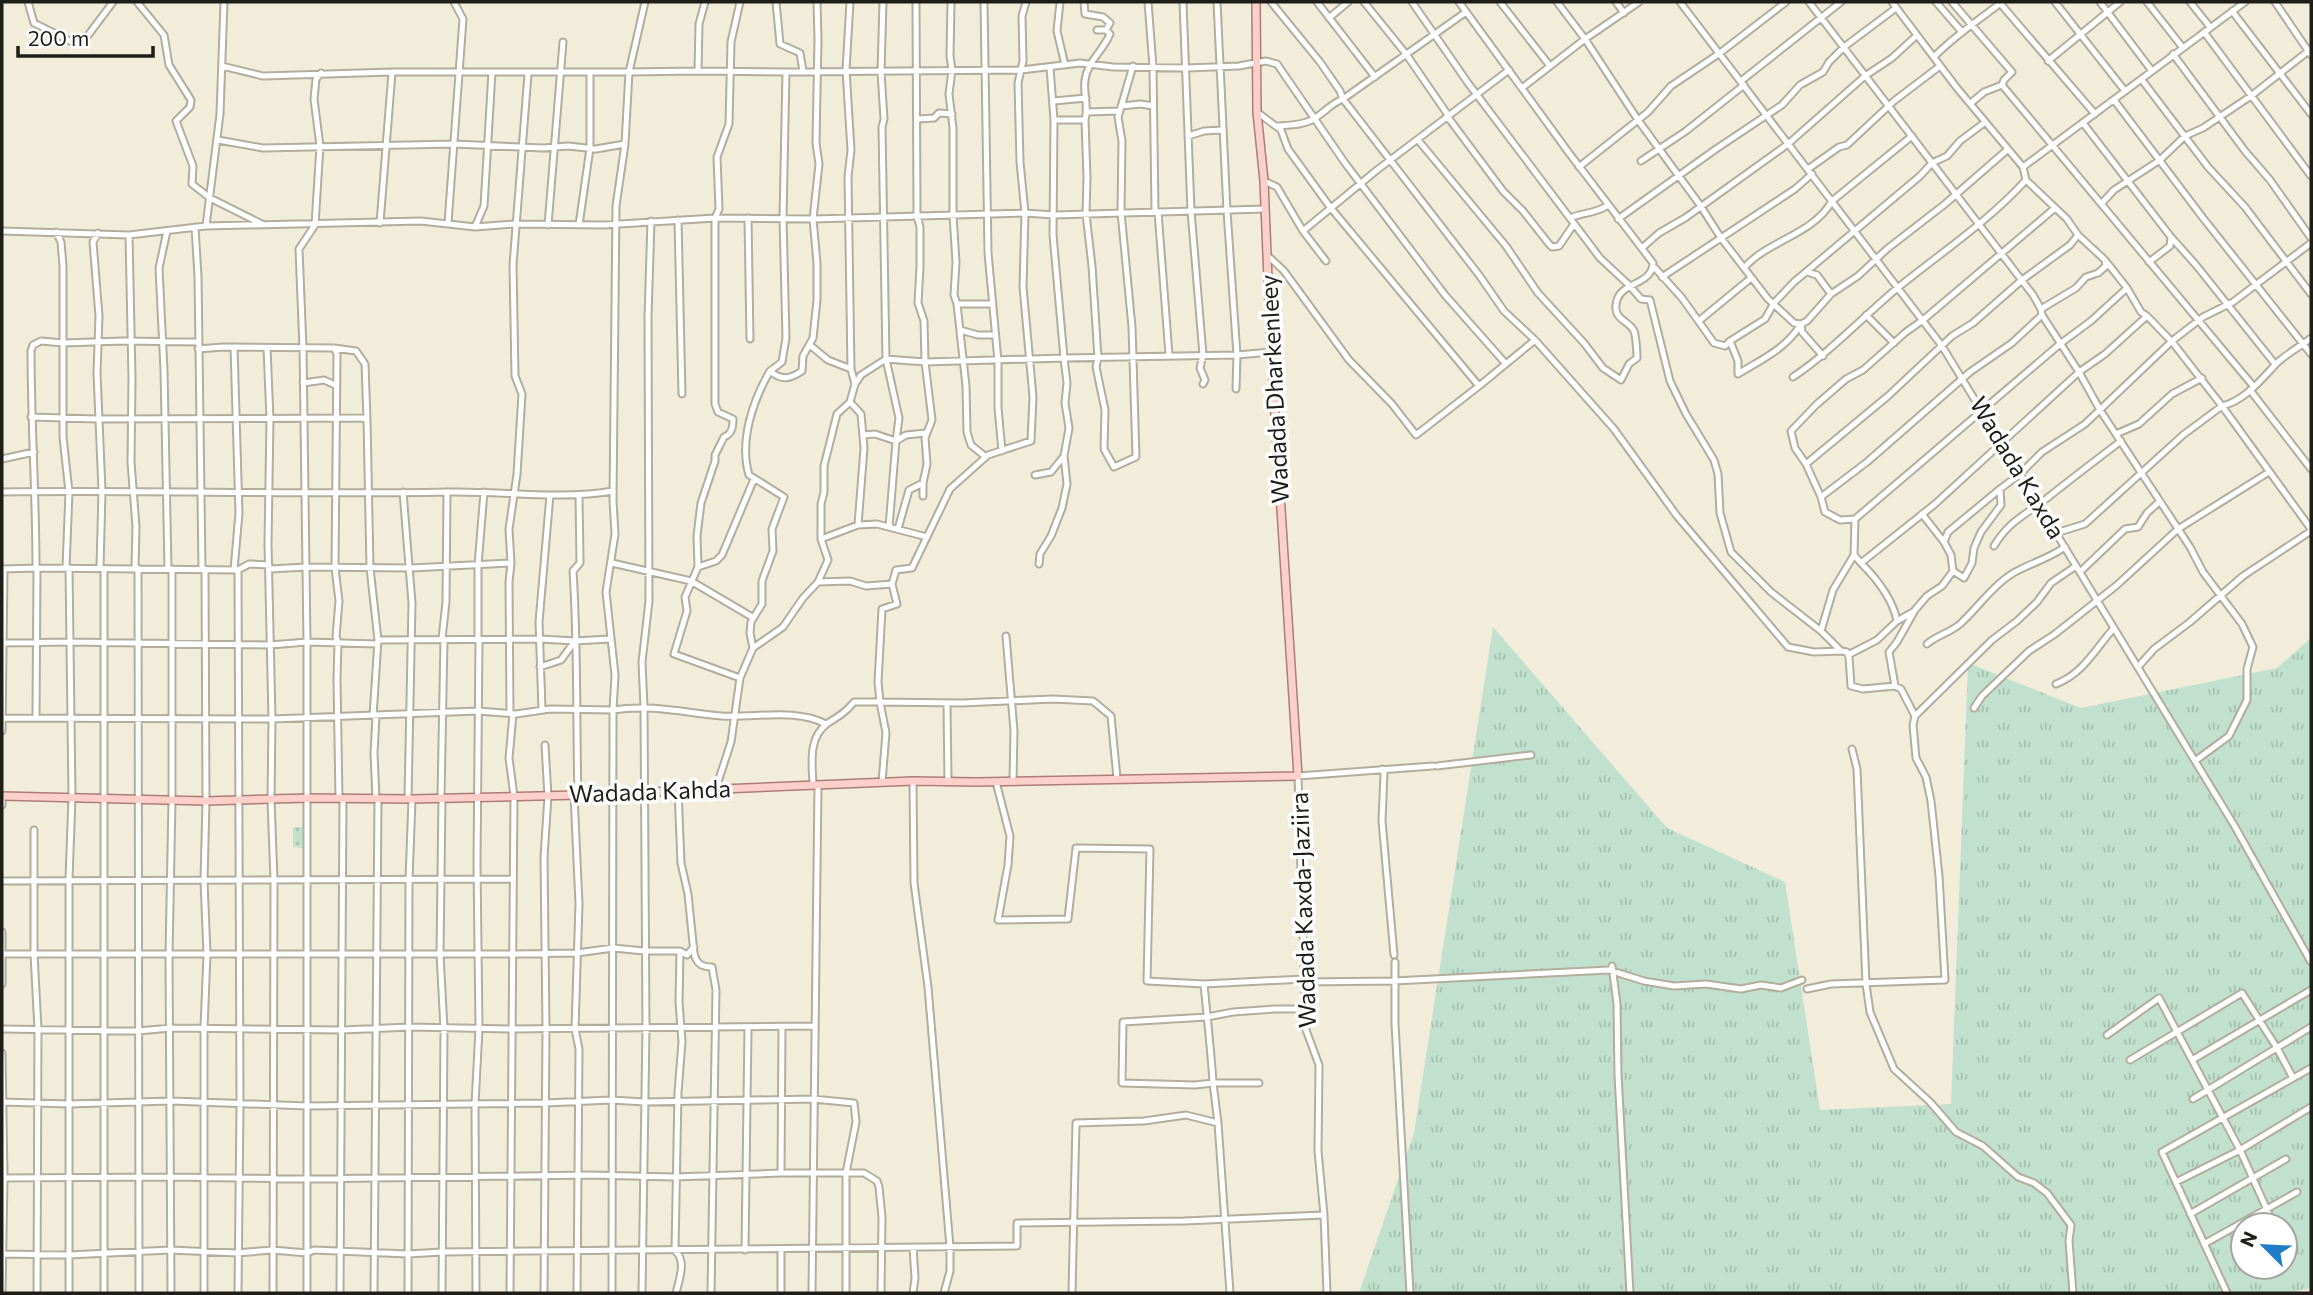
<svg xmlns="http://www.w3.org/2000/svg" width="2313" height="1295" font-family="Commissioner,sans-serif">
<defs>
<pattern id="grass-tufts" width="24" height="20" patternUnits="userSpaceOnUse" patternTransform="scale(1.75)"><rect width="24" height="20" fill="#c1e0cd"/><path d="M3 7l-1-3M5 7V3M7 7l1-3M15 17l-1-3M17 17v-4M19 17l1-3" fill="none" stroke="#a5c0af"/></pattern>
<pattern id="park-dots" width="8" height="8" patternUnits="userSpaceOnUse" patternTransform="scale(1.75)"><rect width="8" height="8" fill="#c1e0cd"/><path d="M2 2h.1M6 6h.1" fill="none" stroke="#a5c0af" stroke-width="1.8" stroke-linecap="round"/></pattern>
</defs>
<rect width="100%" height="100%" fill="#f2eddb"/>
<!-- grass -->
<path fill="url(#grass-tufts)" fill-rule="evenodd" d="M1493 627 1667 828 1785 882 1820 1110 1951 1104 1968 663 2081 708 2277 668 2311 638V1288L2287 1293H1359L1414 1133ZM2243 1225H2285V1267H2243Z"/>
<!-- park -->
<path fill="url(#park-dots)" d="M293 827H304V848L293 847Z"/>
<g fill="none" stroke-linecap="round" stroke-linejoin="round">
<!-- minor casing -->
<g stroke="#b2ad9c" stroke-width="9">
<path id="minor" d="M28 2 34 23 72 42 86 38 113 2
M137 2 164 35 169 65 191 100 190 107 176 121 193 166 192 184 210 198 262 224
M705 2 699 24 698 71 629 72 625 144 616 206 613 501 615 534 606 592 615 675 613 710C650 704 686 713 722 716 755 718 796 708 826 724
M740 2 731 42 729 124 717 157 719 209 715 218V404L718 412 733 419C733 427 732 434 724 437L715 455V461L701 503 697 536 698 567 685 597 687 611 674 654 740 678
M776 2 780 44 800 53 803 71
M850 2 846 70 851 150 848 177 851 369
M916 2C917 74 916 144 917 216L920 227V267L918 303 924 321 925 362 932 420 925 438 927 464 923 483
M951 2 950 56 952 70 949 94 953 128V215L956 262 954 295 957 304H993
M984 2 988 253 998 361V408L1002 451
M1060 2 1057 31 1065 65
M1084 2 1085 14 1103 17 1110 23 1106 30
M1148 2 1153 67 1155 212
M1183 2 1191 211 1203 355 1200 368 1205 380 1203 384
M1217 2 1227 211 1237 355 1236 389
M1271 2 1320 62 1340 91 1343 99 1479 275 1504 311 1535 340 1614 429 1677 516 1788 647 1814 652 1841 651
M1317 2 1375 77
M1364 2 1406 54 1448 115
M1412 2 1468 83 1600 258 1629 285 1641 299 1650 300 1670 381 1686 414 1714 460 1718 474 1720 513 1731 552 1771 592 1821 631 1841 651 1847 652 1849 657 1851 686 1863 689 1895 686 1889 652 1897 642 1915 610 1927 596 1942 586 1953 571 1951 555 1944 542 1948 532 2000 489
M1500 2 1550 66
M1557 2 1585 39 1638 120 1700 205 1721 238 1768 299 1794 323 1801 324 1807 321 1831 294 1858 276 1887 249 1945 204 2007 150
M1616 2 1624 13
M1680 2 1942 346 2234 825 2311 962
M1809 2 2033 295 2041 309 2042 315 2079 372 2100 410 2190 547 2203 572 2242 624 2253 647 2247 669V700L2229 736 2195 761
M1892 2 1957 88 2023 167
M1936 2 1962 32
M1952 2 2012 72 2004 80 2002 85 1984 92 1971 103
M1999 2 2095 114
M2055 2 2125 91
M2100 2 2152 71
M2147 2 2183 48
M2190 2 2210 27
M2275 2 2311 55
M2232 11 2311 114
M1329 18 1348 2
M1097 30H1106L1110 34C1103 51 1087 62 1085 80 1083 94 1089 106 1085 120L1087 178 1086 214 1092 266 1098 358 1096 367 1105 410 1104 449 1114 467 1136 457 1132 327 1121 212 1122 141 1118 117 1133 66
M2204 32 2311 176
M2173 54 2245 151 2270 180 2311 238
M1934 57C1954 36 1979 20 2002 2
M2048 61 2120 2
M222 66 263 76 392 72H629L645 2
M698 71 786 72
M2142 80 2208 167 2245 207 2311 294
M1741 81 1841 2
M2002 85 2254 387
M1522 88 1585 39 1639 2
M2114 100 2203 218 2311 354
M1054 101 1086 98
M1121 106 1141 104 1153 106
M1087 112 1119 111
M1257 112 1281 130 1288 149 1330 207 1479 386 1416 435 1392 404 1349 360 1284 271 1268 256
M1447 116 1503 191 1523 211 1549 244 1552 247 1559 246 1574 224
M918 119 934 118 939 113 952 114
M1054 120H1085
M2083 123 2171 237 2170 246 2149 262
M1277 126C1291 125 1307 125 1318 116 1327 110 1332 103 1343 99L1466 12
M1188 136 1204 131 1222 130
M218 140 263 148 454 144 543 148 568 146 596 149 625 144
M1418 140 1506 246 1538 293 1584 343 1603 368 1621 380 1629 364 1637 358C1637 353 1636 336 1634 331 1629 320 1611 320 1617 300 1622 282 1652 285 1653 263L1569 153 1459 2
M1641 161 1686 131 1744 85
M1579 167 1648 112 1671 86 1720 53 1786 2
M1808 169 1839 147 1847 145 1894 101 1940 66
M2026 180 2067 219 2078 235 2105 260 2106 266 2098 273 2086 277 2076 288 2041 309
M1264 181 1277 187 1303 231 1326 261
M2102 203 2114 190 2160 160 2185 136 2203 128 2251 96 2311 49
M1158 212 1169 355
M748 218 750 339
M1570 218C1583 212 1596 214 1608 205
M1618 219 1716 149 1782 105 1800 85 1823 72 1829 62 1844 47 1896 8
M678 220 682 394
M380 223 392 72
M448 223 463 19 454 2
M548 225 563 42
M579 225 590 148V73
M206 226 220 114 224 2
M195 227 198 276 202 569
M475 227 484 206 492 72
M2 231 129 235 206 226 421 221 475 227 514 224 604 225 715 218 813 219 1025 213 1054 215 1265 209
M167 231 159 268 164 370 168 569
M1303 231 1377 170 1509 70
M56 232 61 242 63 266V437L69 492 66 568
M98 233 93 242 99 316 97 373 102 491 100 568
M129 235 132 378 131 462 136 527 135 567
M2171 237 2196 265 2275 364
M1642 248 1659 233 1685 218 1788 144 1865 76 1892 58 1916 36
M2105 260 2127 288 2141 312 2147 316 2105 354 2079 372 1935 504 1861 563 1854 555 1855 519 2060 344 2091 321 2127 288
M1744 268C1768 240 1813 235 1832 201L1912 136
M1653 269 1655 268 1682 298 1714 343 1725 346 1730 341
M1807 272 1817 275 1831 294
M1662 277 1795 189 1812 174
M957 304 966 386 967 432 971 445 986 457
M1866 315 1894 343
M1700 320 1751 278
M960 330 978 335H995
M2311 338C2300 347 2284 355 2275 365 2260 381 2244 401 2222 406L2311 529
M811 346 828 360 851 369 855 384
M234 347 239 513 234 570
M267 348 270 419 268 544 272 719 271 800 274 880 273 1293
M334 348 337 354 335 568 339 601 336 637 338 642 337 680 339 799
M198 349 223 347 334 348 356 351 365 364 367 420
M1823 356 1802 332 1801 324C1786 349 1762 359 1738 374V361L1730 341 1765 319 1774 303 1794 282 1920 176 1932 163 1947 156 1960 141 1984 123
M770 371 782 362 786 338 783 218 786 72 1021 70 1080 63 1113 67 1187 68 1239 66 1266 61 1277 64 1345 163 1445 295 1506 364
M1793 377C1830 352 1861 319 1895 290 1939 254 1988 222 2026 180L2023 167 2245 2
M303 383 324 380 335 385
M1479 386 1535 340
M2250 390 2311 469
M850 402 861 414 864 448 858 525
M31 417 97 419 363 418 367 420 370 568 378 640 373 716
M2116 434 2139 424 2172 394 2202 378
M863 435 875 434 896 441 899 418 886 359 882 127 884 119 881 72 883 2
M2 459 34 452
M1806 464 1795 448 1791 431 1816 405 1846 379 1863 370 1906 332 1923 320 2055 208
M1035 475 1051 472 1064 456 1069 428 1065 403 1067 383 1064 358 1237 355 1271 352
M2 492C151 490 300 495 449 492 504 491 559 500 613 491
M403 492 412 603 408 799
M1821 497 1867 462 1970 372 2012 343 2042 315
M1922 514 1944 542
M1855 519 1840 520 1825 512 1821 497 1806 464 1888 396 1952 336 1973 323 2022 280 2070 245 2078 235
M889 527 896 441 906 435 926 433
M898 529 909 490 923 483V496
M2056 533 2085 524 2183 435 2222 406 2173 343 2147 316
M821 539 858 525 877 524 927 537
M1994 546C2008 522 2025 515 2046 499 2071 479 2096 460 2121 441
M612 563 691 581 752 617
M1861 563C1876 578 1893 600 1897 621L1913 612
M1039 564 1040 554 1051 536 1062 508 1067 484 1064 456
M698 567 716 561 722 555 754 479
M36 568C36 495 31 423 31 351L33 345 41 341 63 343 123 341 198 342
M138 568 139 1293
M2 569 37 568
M104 569V1293
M270 569 306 567 411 568 511 563
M238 570 240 1105 238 1293
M1953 571 1964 578 1972 563 1974 548 1981 532 2001 505 2000 489 2020 474 2042 452 2085 424 2172 341 2203 317 2233 302 2311 243
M2080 572 2125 529 2138 527 2147 513 2160 501
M818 582 850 581 866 586 892 584
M1821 631 1833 590 1854 555
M1006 636 1014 731 1013 781
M442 639 446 602 447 492
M478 639V565L484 492
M378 640 540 639 575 641
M2 643 70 642 270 645 307 642 377 644
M1927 644C1937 635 1950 633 1960 624 1979 607 1996 580 2021 569 2037 561 2049 558 2065 547
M753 648 783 627 803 598 818 582 828 560 821 539V504L824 492V466L837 414 850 402 855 384 861 375 886 359 925 362 1064 358 1053 235 1054 120 1050 67
M1848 655 1877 640 1897 621
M540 667 561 660 575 641 610 639
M2138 667 2154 649 2190 622 2243 576 2311 531
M2056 684C2084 673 2095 649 2114 628
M1895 686 1901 689 1915 716
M947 703 948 782
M1974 708 1982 696 2029 651 2055 634 2117 585 2178 529 2269 472
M542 710 539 622 550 495
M510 713 509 582 511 563 509 529 517 474 522 394 515 376 513 265 528 74
M36 717 37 568 238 570 249 564 269 565
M2 718 272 719 478 711 516 714 550 709 613 710 612 1293
M2 731 4 569
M1852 749 1857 769 1866 984 1870 1012 1894 1069 1930 1102 1956 1132 1983 1146 2018 1177 2034 1183 2047 1193 2071 1225 2069 1241 2073 1293
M1437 766 1531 755
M1382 769 1384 773 1382 821 1394 955
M913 781 914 883 928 987 950 1247V1271L944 1293
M882 782 886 733 880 702 962 703 1053 699 1093 701 1111 716 1117 778
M996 782 1010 836 1008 865 998 920 1068 919 1076 848 1150 849 1147 981 1204 984C1207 1017 1211 1050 1213 1083L1195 1085 1122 1083 1123 1022 1207 1017 1233 1012 1274 1009H1305
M813 784C812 763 808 737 828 723 839 716 846 712 854 702H880L878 682 882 609 897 604 892 584 896 570 912 568 950 489 988 455 1031 441 1033 397 1023 287 1025 213 1020 162 1018 83 1023 61 1022 16 1026 2
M678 790 681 863 688 894 694 953C696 963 701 967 712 967L716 990 711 1293
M712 790 718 782 731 742 740 678 753 648 750 633 751 622 762 604V581L773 551 772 529 784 497 749 475C739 441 753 400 770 371 782 381 790 379 802 371L803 356 813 338 817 300V263L813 219 819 164 816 143 818 40 817 2
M574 795 579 904 575 1029 579 1049 577 1293
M578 795C576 720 578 646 573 571L580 563 579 496
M441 797 444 639
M442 797 440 954 444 1029 442 1293
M376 799 374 753 376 716
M2 805V796
M34 830V954L38 1029 37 1293
M2 881 512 879
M2 932V984
M2 954H513L577 953 613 948 644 951H680
M1395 962V1024L1410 1293
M1612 966 1617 1004 1618 1075 1630 1293
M1304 982 1394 981 1609 970 1644 981 1674 986 1706 984 1741 989 1761 985 1781 988 1802 980
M1204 984 1304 979
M1807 989 1831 984 1945 980 1939 876 1931 801 1926 777 1916 758 1913 725 1915 716 1992 640 2017 621 2037 602 2051 583 2076 566
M2 1029 138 1031 171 1028 342 1030 410 1027 511 1029 814 1026
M2107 1035 2159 998 2240 1150 2311 1107
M2 1053 4 1178 2 1293
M2130 1060 2242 993 2277 1048 2293 1078
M2192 1060 2311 990
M2193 1099 2311 1027
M2 1102 69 1104 171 1101 307 1106 545 1103 611 1100 645 1102 813 1099 854 1103 856 1122 846 1173V1293
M781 1173 782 1028
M2 1178 170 1177 307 1179 589 1175 675 1177 781 1173H864L877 1181 879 1187 882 1217 881 1293
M2176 1182 2240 1150 2274 1225
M2190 1214 2286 1159
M2204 1244 2297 1192
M913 1247 915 1278 913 1293
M781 1249V1293
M745 1250 748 1028
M2 1254 69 1255 170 1250 237 1253 272 1250 307 1253 314 1250 408 1254 442 1252 1017 1246V1223L1184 1221 1324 1215
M69 1293V879L72 797 69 568
M171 1293 169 955 172 800V569
M204 1293V1028L207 954 204 881 206 801 205 569
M307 1293V642L303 348 299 249 315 225 320 146 314 99 316 79 321 73
M340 1293 343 798
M374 1293 378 799
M408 1293 409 880 412 799
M476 1293 475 1104 479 1029 477 864 479 639
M510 1293 514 796 509 758 513 714
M544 1293 546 1028 544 857 548 796 545 745
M642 1293 646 1027 644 707 642 662 649 601 648 317 651 221
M676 1293C679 1280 687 1260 675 1251L678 1092 682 1042 679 1002 680 951 687 955 694 947
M812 1293 818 785
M1072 1293 1076 1123 1144 1121 1186 1115 1218 1123
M1230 1293 1218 1123 1213 1083H1259
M1327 1293 1324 1215 1318 1151 1319 1065 1306 1030 1298 776 1433 766
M2227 1293 2162 1152 2311 1068"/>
</g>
<!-- major casing -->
<g stroke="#ad7d76" stroke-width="10">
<path id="major" d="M2 796 206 801 308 798 412 799 578 795 913 781 976 782 1298 776 1271 352 1264 181 1257 112 1256 2"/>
</g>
<!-- minor -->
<use href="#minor" stroke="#fff" stroke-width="5"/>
<!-- major -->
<use href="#major" stroke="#fbd0cb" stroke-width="7"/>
</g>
<g text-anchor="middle" stroke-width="7" stroke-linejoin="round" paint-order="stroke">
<!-- street labels -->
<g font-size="24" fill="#1f1d17" stroke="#fff">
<text transform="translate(1275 389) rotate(-93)" y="8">Wadada Dharkenleey</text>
<text transform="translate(2017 468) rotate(59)" y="8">Wadada Kaxda</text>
<text transform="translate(650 792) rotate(-2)" y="8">Wadada Kahda</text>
<text transform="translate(1304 910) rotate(-92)" y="8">Wadada Kaxda-Jaziira</text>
</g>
</g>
<!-- border -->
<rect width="2313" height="1295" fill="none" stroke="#1f1d17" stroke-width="7"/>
<!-- north arrow -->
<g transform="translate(2264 1246) rotate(294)"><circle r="33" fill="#ffffff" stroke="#a5a5a2" stroke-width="2"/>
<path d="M0-5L12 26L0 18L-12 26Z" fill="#207cc9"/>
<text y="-10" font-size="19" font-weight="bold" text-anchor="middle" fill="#1f1d17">N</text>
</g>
<!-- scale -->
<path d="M18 46v10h135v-10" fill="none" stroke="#1f1d17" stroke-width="3.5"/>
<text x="28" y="46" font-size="21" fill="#1f1d17" stroke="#ffffff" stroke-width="5" paint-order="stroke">200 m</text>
</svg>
